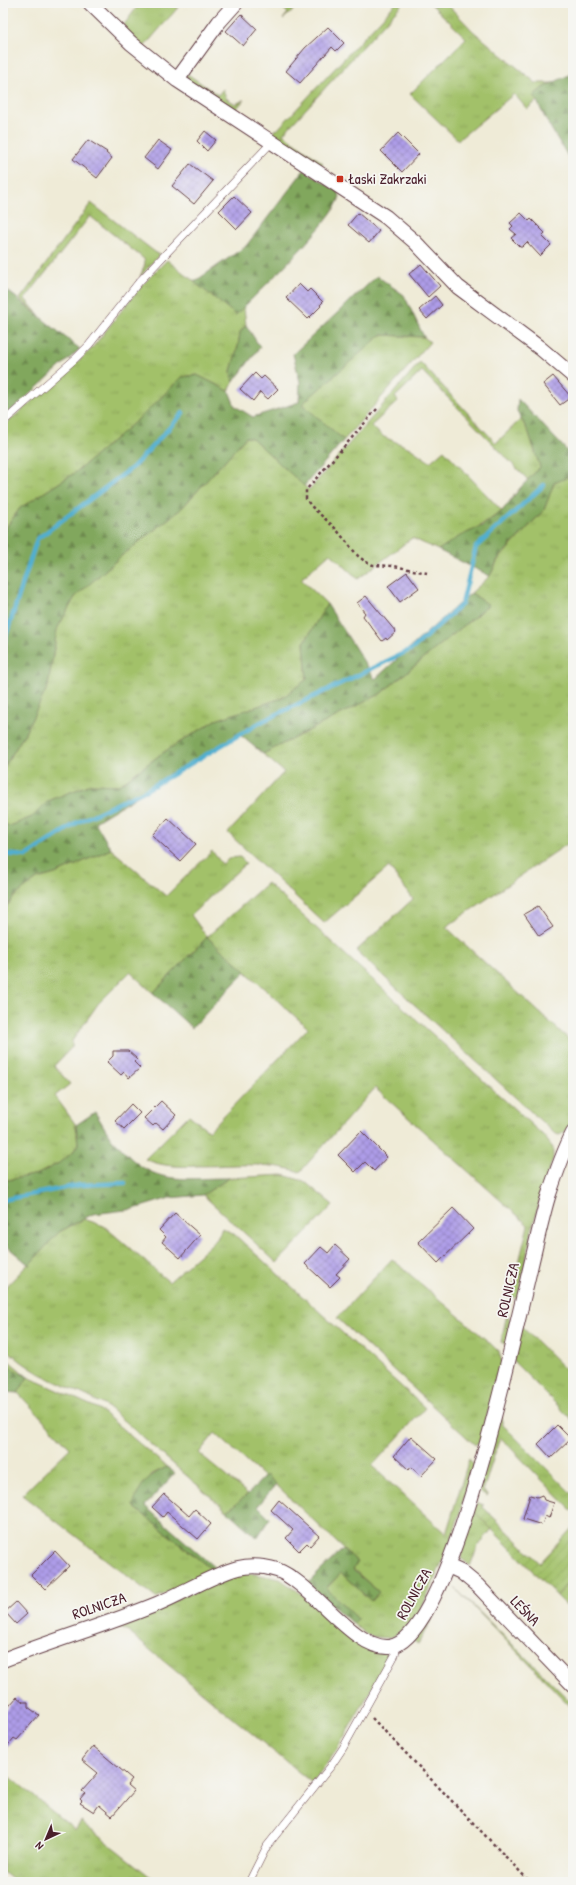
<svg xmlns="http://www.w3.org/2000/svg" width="576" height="1885" font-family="'Patrick Hand',sans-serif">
<defs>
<pattern id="grass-tufts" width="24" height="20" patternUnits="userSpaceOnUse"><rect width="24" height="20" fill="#a2c169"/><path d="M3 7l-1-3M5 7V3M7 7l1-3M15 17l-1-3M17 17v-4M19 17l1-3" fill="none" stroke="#8da55b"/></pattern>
<pattern id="forest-firs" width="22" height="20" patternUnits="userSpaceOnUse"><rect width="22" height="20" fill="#81a75d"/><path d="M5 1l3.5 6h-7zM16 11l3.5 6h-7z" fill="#6c874d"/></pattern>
<pattern id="garden-furrows" width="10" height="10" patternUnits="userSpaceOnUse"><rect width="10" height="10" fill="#a2c169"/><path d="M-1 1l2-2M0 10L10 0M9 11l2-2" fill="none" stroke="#8da55b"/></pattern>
<pattern id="building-cross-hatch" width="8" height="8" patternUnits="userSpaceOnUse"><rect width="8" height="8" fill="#ad9ce8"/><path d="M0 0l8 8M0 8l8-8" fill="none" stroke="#8f7fbc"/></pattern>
</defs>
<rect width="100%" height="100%" fill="#f6f6f2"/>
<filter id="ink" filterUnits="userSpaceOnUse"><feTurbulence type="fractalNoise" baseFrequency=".025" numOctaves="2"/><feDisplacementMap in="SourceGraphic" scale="8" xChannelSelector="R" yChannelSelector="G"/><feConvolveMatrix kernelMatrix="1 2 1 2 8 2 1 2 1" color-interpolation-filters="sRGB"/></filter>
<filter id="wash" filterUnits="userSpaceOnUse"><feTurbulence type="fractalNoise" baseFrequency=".012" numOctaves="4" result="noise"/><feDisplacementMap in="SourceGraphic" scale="16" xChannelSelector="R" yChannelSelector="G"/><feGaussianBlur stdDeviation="0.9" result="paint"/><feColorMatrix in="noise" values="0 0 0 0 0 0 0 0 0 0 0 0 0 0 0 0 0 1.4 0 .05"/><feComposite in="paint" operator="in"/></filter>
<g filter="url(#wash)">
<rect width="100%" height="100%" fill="#efebd7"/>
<!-- grass -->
<path fill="url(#grass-tufts)" stroke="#76704a" d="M140 3H182L142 49 123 26Z
M277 3H291L293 5 302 3 283 19 288 13Z
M396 3H403L283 134 323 163 319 167 272 135 275 129 277 130Z
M430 3H446L473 31 536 83H552L544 87 534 95 537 101 527 109 514 94 458 140 410 94 466 38Z
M186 73 218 95 223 89 226 98 235 104 244 100 235 110 186 80Z
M91 203 159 255 140 277 145 264 144 259 90 216 25 299 41 317 20 299Z
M167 260 236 314 244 307 246 325 240 332 238 346 231 371 233 383 229 391 197 375 182 377 142 416 76 472 20 508 3 532V426L72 367 93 347 141 286Z
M381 335 424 337 430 342 344 440 301 404Z
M420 362 496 443 521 419 529 433 540 467 528 480 422 371 395 397 398 401 371 426 384 437 410 448 430 462 444 450 502 511C482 526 459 537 438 550L412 538 358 579 330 553 301 579 327 604 304 643 307 679 282 698 216 720 164 752 119 785 91 784 48 801 32 817 10 826 3 824V769L24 735 48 686 57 629 75 597 120 557 181 509 246 437 252 438 309 490Z
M573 471V840L446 927 573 1043V1119L565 1132 559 1135 554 1133 356 951 413 899 389 867 324 923 228 833 284 772 263 754 380 694 489 605 471 593 490 576 498 560 544 510 554 483 568 477Z
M111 849 166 896 212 851 222 864 230 858 240 857 246 863 191 915 207 937 267 883 544 1136 553 1148V1159L544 1183 532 1229 518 1299 511 1296 528 1225 375 1088 300 1172C268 1161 233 1166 199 1166 180 1167 163 1167 145 1159L189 1115 209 1131 308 1028 207 937 153 993 130 972 98 1004 72 1041V1047L54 1066 70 1084 55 1096 76 1125 78 1144 73 1152 61 1162 38 1174 3 1181V911L15 896 37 879 55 874Z
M283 1175 304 1181 333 1205 277 1263 203 1195 229 1178Z
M84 1219 104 1226 169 1282 217 1239 222 1228 234 1234 425 1408 372 1466 446 1534 469 1459 474 1465 452 1539 418 1617 396 1635 389 1638 374 1637 367 1635 353 1624 358 1619 326 1589 341 1573 371 1601 379 1592 353 1569 357 1562 266 1475 264 1477 215 1433 199 1453 248 1494 227 1511 109 1408C70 1384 35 1380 3 1345V1290L59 1232Z
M392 1259 490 1343 499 1352 502 1362 480 1441 475 1445 337 1318Z
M507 1314C513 1322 510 1334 507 1343L505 1344 501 1342Z
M521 1326 573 1377V1421L513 1361Z
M3 1356 28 1377 99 1409 167 1467 152 1474 133 1506 212 1570 156 1598 22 1495 70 1448 18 1393 28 1377 3 1364Z
M500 1414 503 1425 573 1495V1512L500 1437 483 1491 487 1494V1496L478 1490Z
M472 1509 492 1529 478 1546 470 1566 462 1559V1543Z
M240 1573 255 1574 280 1579 388 1653V1657L383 1669 336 1751 312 1783 127 1631 114 1625Z
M573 1577V1612L557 1596Z
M455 1588 573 1704V1709Z
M441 1602 418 1644 411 1639 430 1612Z
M3 1771 75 1830 81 1822 157 1882H16L3 1872Z"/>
<!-- forest -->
<path fill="url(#forest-firs)" stroke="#666344" d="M573 68V165L546 120 534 95 544 87 569 75Z
M304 170 337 191 340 196C336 219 257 293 236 315L194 282 246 246Z
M377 276 404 295 424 337 381 335 302 404 344 440 304 486 252 438 246 437 181 509 120 557 75 597 57 629 48 686 24 735 3 769V532L20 508 76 472 142 416 182 377 197 375 229 391 235 406 253 417 299 402 300 382 293 354Z
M3 287 80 349 3 418Z
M246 325 260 347 233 383 231 371 238 346 240 332Z
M518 399 573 457C573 477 571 476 554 483L544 510 498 559 490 576 438 550 460 536 482 526 502 511 520 488 540 467 529 433 517 411Z
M471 593 489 605 380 694 263 754 239 734 95 822 111 849 55 874 37 879 15 896 3 911V824L10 826 32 817 48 801 91 784 119 785 164 752 216 720 282 698 307 679 304 643 327 604 375 679Z
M207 937 246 971 192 1028 153 993Z
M95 1112 114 1143 116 1142C152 1187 178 1178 229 1178L203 1195 170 1198 134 1209 93 1214 59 1232 29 1265 3 1243V1181L38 1174 61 1162 73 1152 78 1144 76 1125Z
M3 1364 28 1377 18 1393 3 1392Z
M167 1467 175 1473 145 1506 216 1569 212 1570 133 1506C140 1484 146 1477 167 1467Z
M266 1475 276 1484 258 1506 270 1518 257 1538 227 1511 248 1494Z
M343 1549 358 1562 353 1570 379 1592 371 1601 341 1573 326 1588 358 1619 353 1624 309 1585V1582Z"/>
<!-- garden -->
<path fill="url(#garden-furrows)" stroke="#76704a" d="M478 1503 484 1505 483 1507 540 1563 573 1527V1577L557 1596 472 1509Z"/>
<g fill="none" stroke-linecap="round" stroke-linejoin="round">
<!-- stream -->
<path stroke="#51afd0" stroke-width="4.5" d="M3 645 37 539 133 467 183 413
M3 854 26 856 78 822 146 790 261 722 412 649 462 604 476 547 544 485
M3 1200 80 1185 125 1183"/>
</g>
<g id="blocks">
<!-- building -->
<path fill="url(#building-cross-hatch)" d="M241 14 257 29 243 46 226 31Z
M328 27 344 43 336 51 332 47 300 83 286 71 305 48Z
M205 131 216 140 207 151 197 141Z
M398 133 419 154 402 172 381 151Z
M88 140 107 152 106 153 112 158 97 178 73 159Z
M158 140 172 150 158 169 144 158Z
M190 164 213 181 194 204 172 186Z
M234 196 252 213 237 229 219 211Z
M358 213 379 231 369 243 348 225Z
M521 213 529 221 531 219 545 233 542 236 551 245 540 256 527 242 522 247H520L511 238 516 234 510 229 513 226 510 223Z
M421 264 440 286 428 297 409 274Z
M299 284 307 292 310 289 323 302 320 305 321 306 308 319 286 298Z
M435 296 442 305 427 319 419 310Z
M255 373 261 379 264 376 278 389 268 399 260 392 253 401 240 389Z
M553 376 571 397 560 405 543 384Z
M407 572 419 588 400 602 388 586Z
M366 596 396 632 387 640 386 638 382 641 363 616 365 613 357 603Z
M168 818 196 844 180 861 152 835Z
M538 906 553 927 539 936 524 914Z
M113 1051H128L137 1059 134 1062 140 1068 129 1078 124 1072 121 1075 107 1062 113 1056Z
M161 1101 176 1115 163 1129 156 1123 153 1126 144 1118Z
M131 1104 140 1113 124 1129 115 1121Z
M361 1131 387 1157 374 1171 365 1162 355 1172 338 1155Z
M453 1208 473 1229 438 1263 418 1242Z
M175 1213 200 1235 180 1258 162 1242 166 1237 159 1230Z
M335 1245 350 1259 336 1274 340 1277 330 1287 305 1264 321 1247 328 1253Z
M557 1425 571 1439 551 1458 538 1444Z
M411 1436 437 1459 421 1476 411 1467 409 1470 394 1456Z
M164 1494 189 1516 195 1509 211 1524 198 1539 167 1512 163 1517 152 1507Z
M530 1495 537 1497 542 1495 544 1500 554 1503 549 1518 545 1516 542 1525 523 1519Z
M279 1500 319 1536 310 1546 307 1543 299 1551 286 1538 293 1530 271 1510Z
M55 1551 69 1566 45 1589 31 1575Z
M16 1602 27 1614 16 1624 5 1612Z
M17 1697 23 1702H28V1707L39 1715 17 1740 14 1738 3 1751V1713Z
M93 1746 132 1779 127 1785 134 1791 112 1816 99 1805 94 1812 80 1803 82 1801 80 1799 85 1793 82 1791 98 1773 82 1760Z"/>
</g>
</g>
<g filter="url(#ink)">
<use href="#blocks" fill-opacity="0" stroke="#633e45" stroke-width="1"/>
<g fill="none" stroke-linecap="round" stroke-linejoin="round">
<!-- lane casing -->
<g stroke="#633e45" stroke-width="8">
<path id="lane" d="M3 422 75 359 89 345 139 282 272 142
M249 1882 267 1846 331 1766 343 1748 395 1655 396 1650 394 1646"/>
</g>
<!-- street casing -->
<g stroke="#633e45" stroke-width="16">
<path id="street" d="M90 3 131 43 177 80 386 217 415 242 458 287 540 348 573 376
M177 80 219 22 236 3
M448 1566 461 1572 478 1586 573 1685
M3 1660C54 1640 106 1625 157 1604 184 1593 209 1576 238 1568 251 1565 264 1566 277 1570 312 1583 354 1650 389 1647 458 1640 527 1264 548 1197 555 1176 563 1153 573 1133"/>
</g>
<!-- path -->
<path stroke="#633e45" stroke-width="2.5" stroke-dasharray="3 3" stroke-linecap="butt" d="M377 409 306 490V499L311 506 336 529 358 556 366 562 373 565 394 566 427 573
M372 1718 530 1882"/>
<!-- lane -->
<use href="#lane" stroke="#fff" stroke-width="7"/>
<!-- street -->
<use href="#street" stroke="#fff" stroke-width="14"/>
</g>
</g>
<!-- markers -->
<rect fill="#c8321e" stroke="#f6f6f2" stroke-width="1.5" x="336" y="175" width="8" height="8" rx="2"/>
<g text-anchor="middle" stroke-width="3.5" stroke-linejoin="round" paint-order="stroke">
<!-- poi labels -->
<g font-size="15" fill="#4a1f2b" stroke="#f6f6f2" text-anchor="start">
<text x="348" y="184">Łaski Zakrzaki</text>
</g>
<!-- street labels -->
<g font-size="15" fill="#4a1f2b" stroke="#f6f6f2">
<text transform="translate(508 1290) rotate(-77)" y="5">ROLNICZA</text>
<text transform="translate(414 1594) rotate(-61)" y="5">ROLNICZA</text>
<text transform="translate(99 1606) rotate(-19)" y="5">ROLNICZA</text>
<text transform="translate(525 1611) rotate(46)" y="5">LEŚNA</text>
</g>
</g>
<!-- margin -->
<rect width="576" height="1885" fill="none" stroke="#f6f6f2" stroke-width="16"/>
<!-- north arrow -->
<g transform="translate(46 1839) rotate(224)" stroke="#f6f6f2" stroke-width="3" paint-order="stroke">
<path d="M0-3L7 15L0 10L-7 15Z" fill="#4a1f2b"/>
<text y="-6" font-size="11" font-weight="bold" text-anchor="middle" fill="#4a1f2b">N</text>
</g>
</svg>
